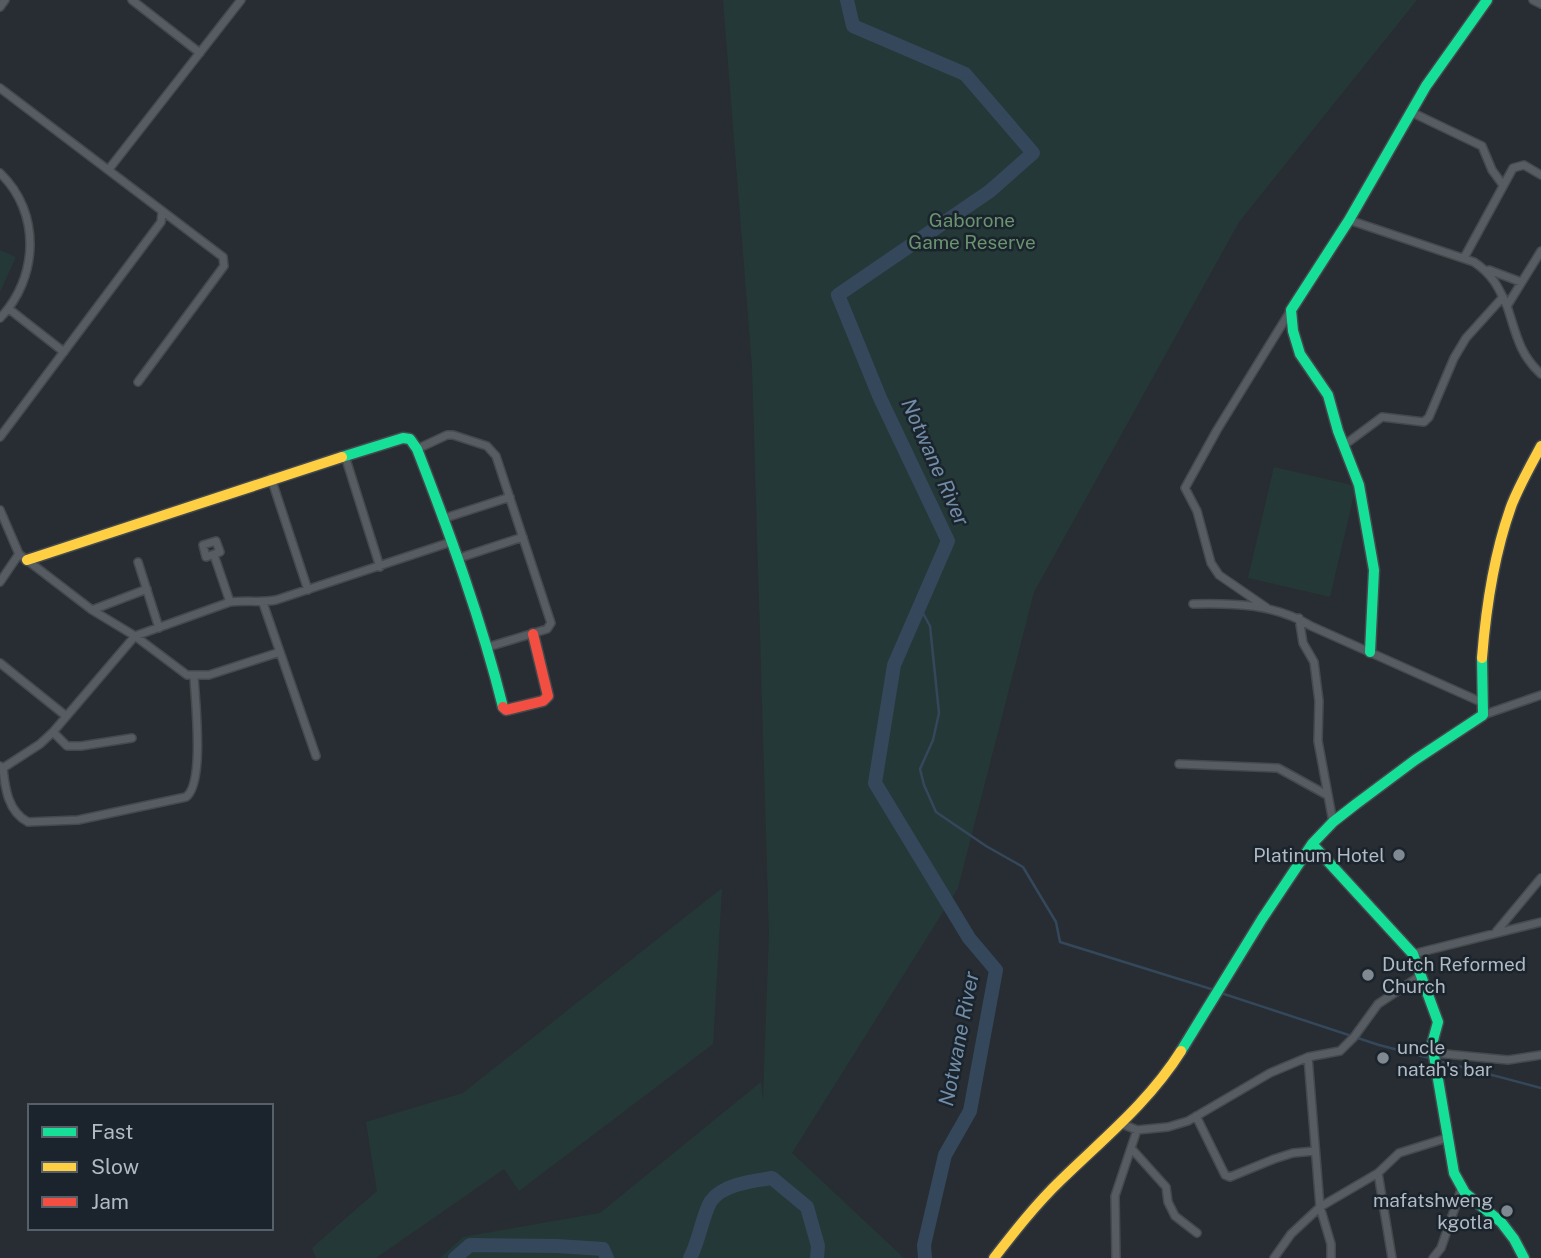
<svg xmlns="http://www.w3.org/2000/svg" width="1541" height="1258" font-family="'Public Sans',sans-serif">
<rect width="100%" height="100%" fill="#272d32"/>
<!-- green -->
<path fill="#253838" d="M723 0H1417L1239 222 1034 592 958 888 792 1153 904 1258H440L463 1237 600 1213 761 1082 763 1100 769 934 752 366Z
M0 250 16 257 0 292Z
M1274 467 1356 486 1330 597 1248 578Z
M722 888 713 1044 519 1191 504 1169 376 1258H316L312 1248 377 1191 366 1122 463 1093Z"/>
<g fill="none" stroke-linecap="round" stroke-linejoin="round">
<!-- stream -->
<path stroke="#35475a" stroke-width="2.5" d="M919 606 930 626 939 713 933 740 920 769 924 785 936 812 986 846 1023 867 1056 922 1060 942 1211 989
M1224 994 1379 1045 1429 1058
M1443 1062 1541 1088"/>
<!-- river -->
<path stroke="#35475a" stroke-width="14" d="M847 0 853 26 965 74 1033 153 990 191 838 295 880 398 948 541 894 665 875 783 969 938 996 970 970 1111 945 1155 924 1245 925 1258
M455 1258 470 1245 557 1246 603 1249 607 1258
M690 1258C699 1242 703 1213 711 1201 723 1184 753 1181 772 1178L807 1207 818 1246 817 1258"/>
<!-- street casing -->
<g stroke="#44494d" stroke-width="10">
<path id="street" d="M132 0 200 53
M1533 0 1541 4
M0 7 5 0
M0 88 223 257 224 266 138 382
M1411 112 1482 146 1492 170 1503 185
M109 169 241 0
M0 173C42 213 38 279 0 318
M1349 220 1474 262C1492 274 1498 286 1507 306
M1541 251 1507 306C1516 333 1519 354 1541 374
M1464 258 1513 168 1524 165 1541 175
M1489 270 1521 282
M9 309 64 352
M0 437 161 222 162 213
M1343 446 1382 417 1424 422 1429 417 1454 358 1466 338 1503 297
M417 449 447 435H453L487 446 496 456 551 623 547 629 488 647
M345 456 380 567
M271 478 308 590
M0 510 19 554 92 610 135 636 187 675H209L280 652
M442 519 510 497
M216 541 220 552 206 557 203 545Z
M214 555 230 602
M459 558 523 537
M138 562 159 628
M0 582 19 554
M263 603 316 756
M1193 604C1235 603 1275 604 1311 626L1481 702
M1267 608 1219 575 1211 563 1197 511 1185 488 1217 430 1291 310
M92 610 147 589
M1299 618 1303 643 1314 662 1319 701 1318 741 1333 822
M0 663 66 716
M1483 715 1541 695
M53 732 67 746H81L132 738
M1179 764 1278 768 1327 795
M0 766 3 768 40 744 53 732 135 636 230 602C245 600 260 603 276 600L451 542
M3 768C5 788 8 812 28 822L78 820 186 797C205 783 195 700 194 676
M1496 932 1541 878
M1413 954 1541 922
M1435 1053 1508 1060 1541 1055
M1308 1057 1320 1207 1331 1244V1258
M1196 1116 1225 1175 1230 1177 1274 1159 1293 1153 1315 1151
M1122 1124 1137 1130 1168 1127 1188 1121 1270 1073 1308 1057 1340 1051 1354 1037 1378 1004 1420 976
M1131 1148 1166 1187 1168 1202 1175 1216 1197 1233
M1378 1173 1392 1258
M1116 1258 1115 1196 1137 1130
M1274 1258 1291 1234 1320 1207 1378 1173 1399 1153 1447 1138
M1433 1258 1441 1248 1462 1187"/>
</g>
<!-- fast casing -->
<g stroke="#44494d" stroke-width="13">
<path id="fast" d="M342 457 403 438 410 439 417 449C450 534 481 619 503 707
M1370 652 1374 570 1359 485 1338 431 1328 395 1300 354 1293 331 1291 310 1349 220 1426 86 1487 0
M1312 844 1413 954 1438 1022 1432 1044 1454 1173 1465 1193 1501 1222 1514 1239 1524 1258
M1181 1051 1262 919 1312 844 1333 822 1356 804 1415 760 1483 715 1482 658"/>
</g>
<!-- slow casing -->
<g stroke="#44494d" stroke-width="13">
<path id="slow" d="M27 560 342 457
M1482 658C1486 607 1494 553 1512 504 1520 484 1531 465 1541 446
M994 1258C1015 1231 1036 1204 1061 1180 1103 1139 1149 1102 1181 1051"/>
</g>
<!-- jam casing -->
<g stroke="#44494d" stroke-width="13">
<path id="jam" d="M503 707 506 710 543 701 548 696 533 634"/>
</g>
<!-- street -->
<use href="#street" stroke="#565c61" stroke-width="7"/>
<!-- fast -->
<use href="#fast" stroke="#16e098" stroke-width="10"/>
<!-- slow -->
<use href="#slow" stroke="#ffcf43" stroke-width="10"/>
<!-- jam -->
<use href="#jam" stroke="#f24e42" stroke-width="10"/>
</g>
<!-- markers -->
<g fill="#808991" stroke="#1b242c" stroke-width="2.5">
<circle cx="1399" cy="855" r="7"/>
<circle cx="1368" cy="975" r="7"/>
<circle cx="1383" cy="1058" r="7"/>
<circle cx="1507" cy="1211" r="7"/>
</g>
<g text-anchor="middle" stroke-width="5" stroke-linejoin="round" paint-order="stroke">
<!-- park labels -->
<g font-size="19" fill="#69946f" stroke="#1b242c">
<text x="972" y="227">Gaborone<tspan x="972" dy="22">Game Reserve</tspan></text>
</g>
<!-- poi labels -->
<g font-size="19" fill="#b0bac4" stroke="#1b242c" text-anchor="end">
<text x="1385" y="862">Platinum Hotel</text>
<text x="1382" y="971" text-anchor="start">Dutch Reformed<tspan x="1382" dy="22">Church</tspan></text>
<text x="1397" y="1054" text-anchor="start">uncle<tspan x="1397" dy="22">natah's bar</tspan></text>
<text x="1493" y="1207">mafatshweng<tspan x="1493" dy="22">kgotla</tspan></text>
</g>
<!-- water labels -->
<g font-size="21" font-style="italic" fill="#728da7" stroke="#1b242c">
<text transform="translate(935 462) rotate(66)" y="7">Notwane River</text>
<text transform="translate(959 1039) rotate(-79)" y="7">Notwane River</text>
</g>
</g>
<!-- legend -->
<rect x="28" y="1104" width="245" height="126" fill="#1b242c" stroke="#576069" stroke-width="2"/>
<rect x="42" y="1127" width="35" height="10" fill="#16e098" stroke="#576069" stroke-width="2"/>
<text x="91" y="1139" font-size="21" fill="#b0bac4">Fast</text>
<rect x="42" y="1162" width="35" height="10" fill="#ffcf43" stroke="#576069" stroke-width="2"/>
<text x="91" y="1174" font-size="21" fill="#b0bac4">Slow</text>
<rect x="42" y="1197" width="35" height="10" fill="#f24e42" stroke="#576069" stroke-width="2"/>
<text x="91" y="1209" font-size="21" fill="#b0bac4">Jam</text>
</svg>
